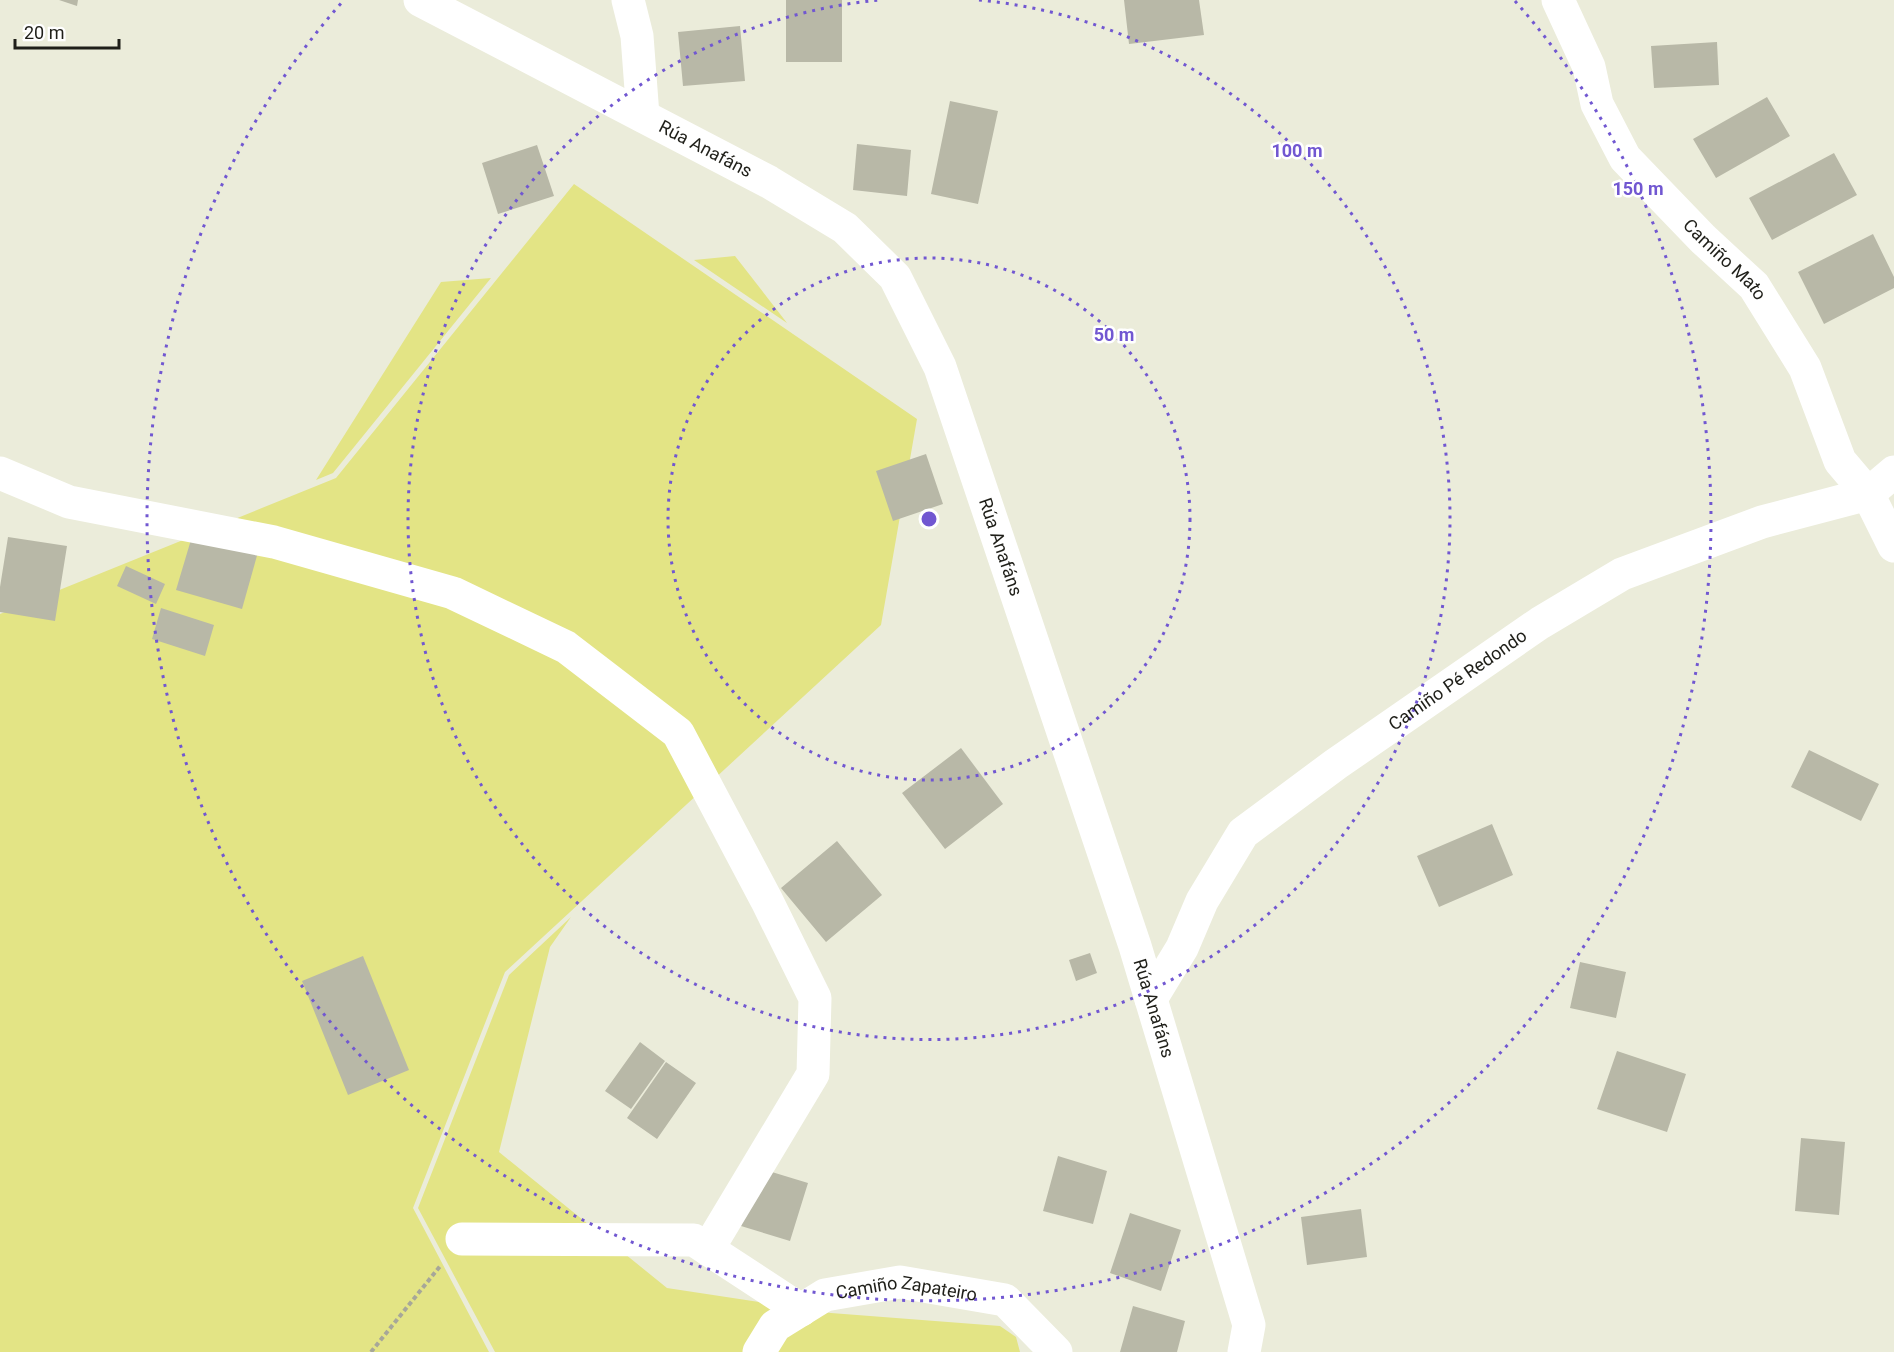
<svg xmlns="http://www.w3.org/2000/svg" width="1894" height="1352" font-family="Roboto,sans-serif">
<rect width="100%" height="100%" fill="#ebecda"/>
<!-- green -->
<path fill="#e3e485" d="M574 184 917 419 881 625 505 972 413 1208 489 1352H0V614L336 478Z
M735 256 787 323 694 260Z
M491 278 333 473 316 480 441 282Z
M571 917 550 947 499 1152 667 1288 831 1313 1000 1326 1016 1337 1020 1352H495L418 1208 509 975Z"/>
<!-- building -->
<path fill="#b8b8a7" d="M59 0H78L77 6Z
M786 0H842V62H786Z
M1124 0H1199L1204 35 1129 44Z
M740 26 745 81 683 86 678 32Z
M1717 42 1719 85 1654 88 1651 46Z
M1767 97 1790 136 1716 178 1693 139Z
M950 101 998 111 978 204 931 194Z
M857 144 911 150 907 196 853 190Z
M537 145 554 196 498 214 482 163Z
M1834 153 1857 195 1772 240 1749 198Z
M1873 234 1894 277V288L1824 324 1798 272Z
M926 454 943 504 893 521 876 471Z
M193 533 258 552 242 609 176 590Z
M8 537 67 546 55 621 0 612V587Z
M126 566 165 584 156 604 117 586Z
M161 608 214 625 205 656 152 639Z
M961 748 1003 804 945 849 902 793Z
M1809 750 1879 784 1861 821 1791 787Z
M1492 824 1513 875 1439 907 1417 856Z
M837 841 882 895 826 942 781 888Z
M1090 953 1097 973 1076 981 1069 960Z
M363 956 409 1070 348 1095 302 981Z
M1580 962 1626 972 1616 1018 1570 1008Z
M640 1042 665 1061 631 1109 605 1091Z
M1617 1051 1686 1074 1667 1132 1597 1109Z
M666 1062 696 1083 657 1139 627 1118Z
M1801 1138 1845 1142 1839 1215 1795 1211Z
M1058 1156 1107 1171 1093 1224 1043 1211Z
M759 1168 808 1183 790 1241 741 1226Z
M1361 1209 1367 1257 1307 1265 1301 1217Z
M1130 1213 1181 1230 1161 1291 1110 1273Z
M1133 1306 1185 1321 1177 1352H1120Z"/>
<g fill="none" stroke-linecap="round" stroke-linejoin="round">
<!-- path -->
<path stroke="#a7a799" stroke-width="4" stroke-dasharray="4.5 3" stroke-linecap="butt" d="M371 1352 441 1265"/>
<!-- street -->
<g stroke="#fff" stroke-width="33">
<path d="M628 0 637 36 643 116"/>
<path id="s1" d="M1558 0 1589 67 1597 104 1625 158 1703 239 1754 286 1805 368 1840 461 1868 494 1894 546"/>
<path d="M0 473 69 502 274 542 453 593 566 647 678 733 767 901 815 998 813 1074 708 1249"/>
<path id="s2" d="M1151 999 1182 948 1202 901 1243 833 1336 764 1540 623 1622 574 1762 522 1868 494 1894 472"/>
<path d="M462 1239 694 1240 801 1310"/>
<path id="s3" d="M759 1352 775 1326 825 1295 900 1282 1005 1300 1056 1352"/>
</g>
<!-- secondary -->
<path stroke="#fff" stroke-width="33" id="s4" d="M420 0 769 182 845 228 895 277 940 367 1135 946 1249 1325 1244 1352"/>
</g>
<!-- distance rings -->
<g fill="none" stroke="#7157d1" stroke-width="3" stroke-dasharray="3 6">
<circle cx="929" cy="519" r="261"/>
<path d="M979 0A521 521 0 1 1 879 0"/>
<path d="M1515 1A782 782 0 1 1 343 1"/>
</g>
<g text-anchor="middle" stroke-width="5" stroke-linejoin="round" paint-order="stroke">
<!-- street labels -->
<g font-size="18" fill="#1f1f19" stroke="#fff">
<text dy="6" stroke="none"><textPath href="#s4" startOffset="322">Rúa Anafáns</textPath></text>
<text dy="6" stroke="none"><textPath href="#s1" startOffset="315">Camiño Mato</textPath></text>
<text dy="6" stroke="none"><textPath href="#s4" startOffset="843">Rúa Anafáns</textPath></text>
<text dy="6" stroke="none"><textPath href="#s2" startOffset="454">Camiño Pé Redondo</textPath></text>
<text dy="6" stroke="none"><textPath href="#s4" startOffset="1329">Rúa Anafáns</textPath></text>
<text dy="6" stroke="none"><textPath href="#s3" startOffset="172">Camiño Zapateiro</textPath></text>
</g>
</g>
<circle cx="929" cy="519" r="9" fill="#7157d1" stroke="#fff" stroke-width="3"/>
<g font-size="18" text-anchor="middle" font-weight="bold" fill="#7157d1" stroke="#fff" stroke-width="5" stroke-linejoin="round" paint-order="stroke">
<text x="1297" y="157">100 m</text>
<text x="1638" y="195">150 m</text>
<text x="1114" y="341">50 m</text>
</g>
<!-- scale -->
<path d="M15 39v9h104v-9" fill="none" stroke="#1f1f19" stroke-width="3"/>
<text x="24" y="39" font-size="18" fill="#1f1f19" stroke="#ffffff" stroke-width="4.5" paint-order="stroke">20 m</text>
</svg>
